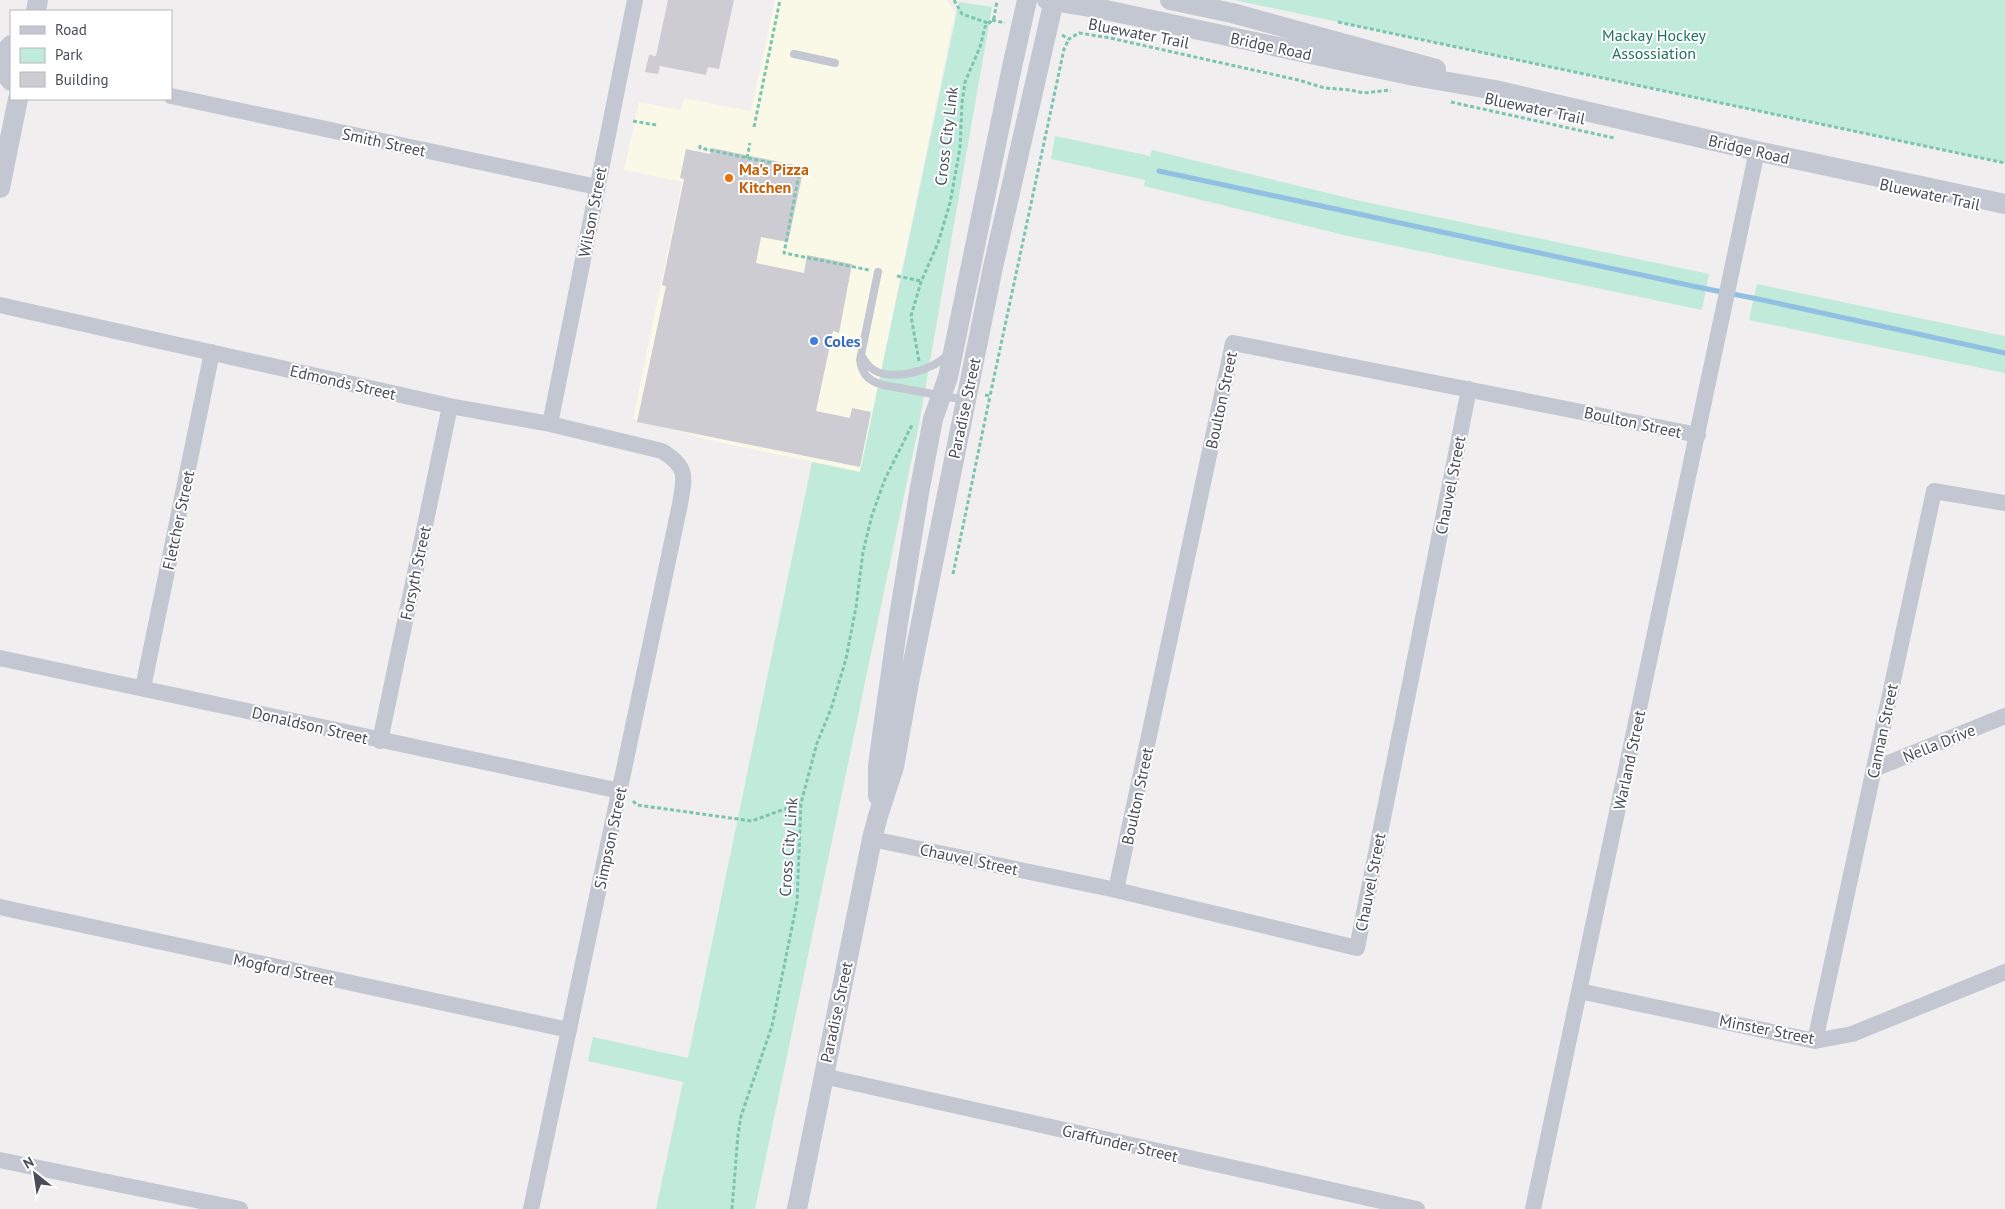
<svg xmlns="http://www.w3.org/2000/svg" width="2005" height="1209" font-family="'PT Sans',sans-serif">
<rect width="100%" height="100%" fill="#f0eeee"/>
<!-- commercial -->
<path fill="#faf9e8" d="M775 0H946L955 12 860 472 718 442 633 419 682 182 624 170 639 102 681 110 684 98 751 111Z"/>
<!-- green -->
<path fill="#c0ead9" d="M1234 0H2005V163Z
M959 2 992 7 919 424 755 1209H656L683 1082 588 1061 593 1037 688 1058 812 462 860 472Z
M1055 136 1150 156 1152 150 1356 200 1709 274 1702 310 1348 236 1144 186 1145 180 1051 159Z
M1757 284 2005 336V373L1749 320Z"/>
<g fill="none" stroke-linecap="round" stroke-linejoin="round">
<!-- stream -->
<path stroke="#91c0e3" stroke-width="5" d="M1159 171 1702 288 1758 299 2005 353"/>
</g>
<!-- building -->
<path fill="#ccccd2" d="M668 0H734L719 69 708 67 706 75 660 66 658 74 645 72 649 55 656 56Z
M712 148 804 167 788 242 761 237 756 263 804 273 807 255 852 264 839 333 833 331 816 411 850 418 852 408 871 412 860 467 637 422 666 286 662 285 684 179 680 178 686 149 710 154Z"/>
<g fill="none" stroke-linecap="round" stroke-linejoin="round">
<!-- path -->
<path stroke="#7bc5b0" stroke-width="3" stroke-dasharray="4 2.5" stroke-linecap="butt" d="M954 0 962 14 988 23
M992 20 1005 23
M1338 22 2005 163
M1062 35 1069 39 1079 33 1110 38 1298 80 1325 88 1351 90 1363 93 1391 90
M1451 102 1614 138
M633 121 656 125
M754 127 780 0
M700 145V148L800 169 784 253 869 270
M747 158 750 143
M897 276 921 281
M919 361 911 316 921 282 938 243 950 203 960 148 962 103 965 82 980 47 985 27 994 18 997 1
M985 395 990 396 1064 49 1069 39
M953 574 990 396
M633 801 637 805 752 821 801 803
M732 1209 738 1135 741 1116 772 1026 797 902 801 803 817 743 831 709 846 659 856 607 863 552 872 515 885 479 912 425"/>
<!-- service -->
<path stroke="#c3c7d2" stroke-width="8" d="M794 54 835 63
M878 272 860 360C862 375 869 381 883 385L966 400
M861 355C864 359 867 365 871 368 889 383 934 371 948 354"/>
<!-- minor -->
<path stroke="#c3c7d2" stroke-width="16" d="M171 96 597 187
M0 305 450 406 550 424 662 451C688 467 685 476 680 504L531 1209
M550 424 635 0
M0 658 620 791
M143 688 212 352
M380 741 450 406
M1874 769 2005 716
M872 839 1116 890 1357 948 1469 389
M1116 890 1233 343 1698 435
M0 907 569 1030
M1579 991 1815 1041 1852 1034 2005 972
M1815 1041 1934 491 2005 503
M823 1076 1417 1209
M0 1160 240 1209
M1533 1209 1757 151"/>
<!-- tertiary -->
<path stroke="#c3c7d2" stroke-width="20" d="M1047 0 1101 9 1414 76 1495 90 1757 151 2005 204
M1170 0 1232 13 1436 69
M36 11 38 0
M11 45C0 56 1 70 11 81
M0 188 18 99
M878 796V766L883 728 898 623 919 493 933 419 948 377 1012 67 1027 0
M797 1209 872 839 878 816 894 767 909 682 993 267 1054 0"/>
</g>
<!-- markers -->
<circle fill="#e8710a" stroke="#fff" stroke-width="2" cx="729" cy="178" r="5"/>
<circle fill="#3f7fe0" stroke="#fff" stroke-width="2" cx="814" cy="341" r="5"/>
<g text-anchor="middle" stroke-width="4" stroke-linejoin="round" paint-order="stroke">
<!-- street labels -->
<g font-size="16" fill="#484d59" stroke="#fff">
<text transform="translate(1139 33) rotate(11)" y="6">Bluewater Trail</text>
<text transform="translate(1271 46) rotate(12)" y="6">Bridge Road</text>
<text transform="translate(1535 108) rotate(12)" y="6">Bluewater Trail</text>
<text transform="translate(946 136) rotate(-83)" y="6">Cross City Link</text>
<text transform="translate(384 142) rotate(12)" y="6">Smith Street</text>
<text transform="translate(1749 149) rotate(13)" y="6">Bridge Road</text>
<text transform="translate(1930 194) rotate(12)" y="6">Bluewater Trail</text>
<text transform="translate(592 212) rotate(-79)" y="6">Wilson Street</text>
<text transform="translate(343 382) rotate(13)" y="6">Edmonds Street</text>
<text transform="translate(1221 400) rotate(-78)" y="6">Boulton Street</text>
<text transform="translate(964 408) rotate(-78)" y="6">Paradise Street</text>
<text transform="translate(1633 422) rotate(12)" y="6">Boulton Street</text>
<text transform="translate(1450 485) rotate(-79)" y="6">Chauvel Street</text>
<text transform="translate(178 520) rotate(-78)" y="6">Fletcher Street</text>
<text transform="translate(415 573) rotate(-78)" y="6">Forsyth Street</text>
<text transform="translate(310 725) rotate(13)" y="6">Donaldson Street</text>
<text transform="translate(1882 731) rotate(-78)" y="6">Cannan Street</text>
<text transform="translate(1939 743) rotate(-22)" y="6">Nella Drive</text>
<text transform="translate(1629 760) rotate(-78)" y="6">Warland Street</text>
<text transform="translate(1137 796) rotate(-78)" y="6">Boulton Street</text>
<text transform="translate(610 838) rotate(-78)" y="6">Simpson Street</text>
<text transform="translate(788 847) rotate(-86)" y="6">Cross City Link</text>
<text transform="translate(969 859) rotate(12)" y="6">Chauvel Street</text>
<text transform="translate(1370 882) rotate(-79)" y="6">Chauvel Street</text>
<text transform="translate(284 969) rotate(12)" y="6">Mogford Street</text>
<text transform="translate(836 1012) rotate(-78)" y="6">Paradise Street</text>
<text transform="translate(1767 1029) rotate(11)" y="6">Minster Street</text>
<text transform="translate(1120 1143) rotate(13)" y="6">Graffunder Street</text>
</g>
<!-- park labels -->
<g font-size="16" fill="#1f745c" stroke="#fff">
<text x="1654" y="41">Mackay Hockey<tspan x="1654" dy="18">Assossiation</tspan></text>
</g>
<!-- food labels -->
<g font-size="16" font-weight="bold" fill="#c56008" stroke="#fff" text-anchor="start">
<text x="739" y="175">Ma's Pizza<tspan x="739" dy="18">Kitchen</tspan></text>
</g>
<!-- shop labels -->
<g font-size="16" font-weight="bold" fill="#366cbe" stroke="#fff" text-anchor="start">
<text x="824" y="347">Coles</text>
</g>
</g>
<!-- legend -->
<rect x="10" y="10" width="162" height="90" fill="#ffffff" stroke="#b6b8bd"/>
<rect x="20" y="26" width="25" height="8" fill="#c3c7d2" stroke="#b6b8bd"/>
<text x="55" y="35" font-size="15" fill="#484d59">Road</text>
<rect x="20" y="48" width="25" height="15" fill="#c0ead9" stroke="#b6b8bd"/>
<text x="55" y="60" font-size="15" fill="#484d59">Park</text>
<rect x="20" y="72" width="25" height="15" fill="#ccccd2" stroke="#b6b8bd"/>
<text x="55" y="85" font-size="15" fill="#484d59">Building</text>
<!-- north arrow -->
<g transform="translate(35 1174) rotate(330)" stroke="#ffffff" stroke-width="4" paint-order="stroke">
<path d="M0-4L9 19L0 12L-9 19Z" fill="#484d59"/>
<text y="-8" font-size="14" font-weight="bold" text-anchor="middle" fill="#484d59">N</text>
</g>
</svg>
